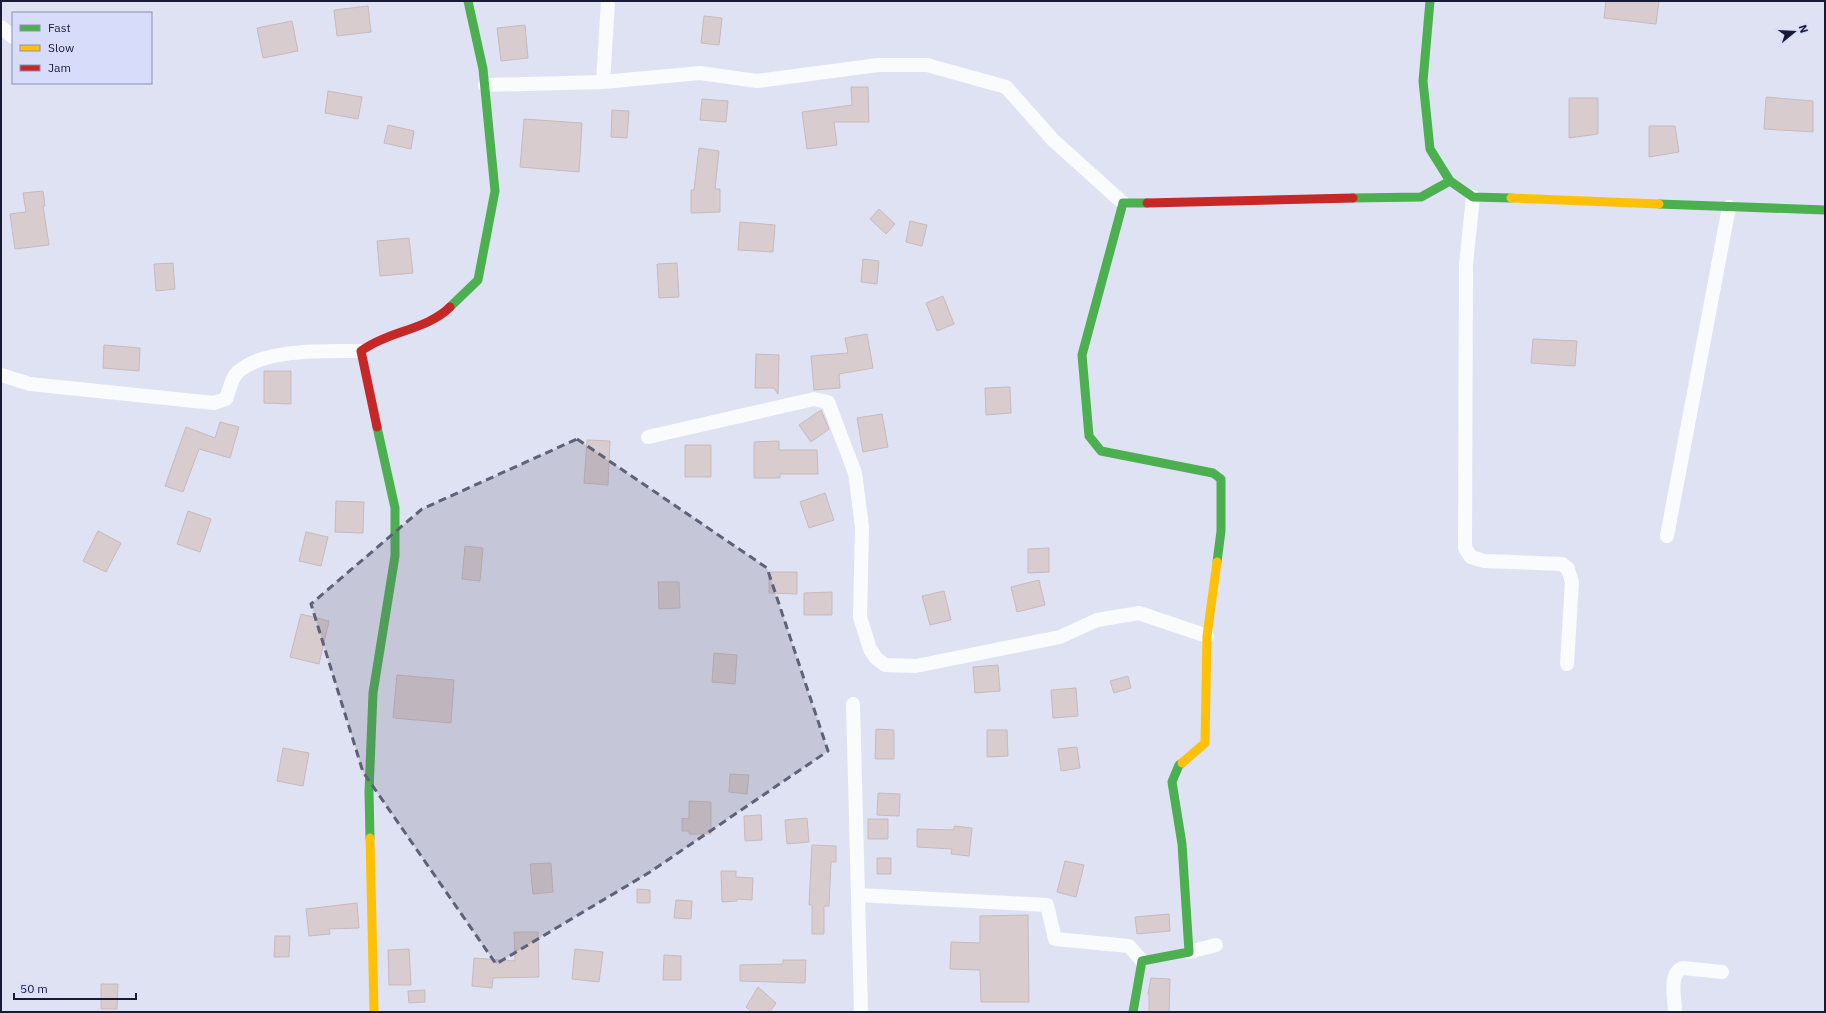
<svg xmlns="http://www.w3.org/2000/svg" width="1826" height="1013" font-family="'IBM Plex Sans',sans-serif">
<rect width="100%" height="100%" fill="#dfe2f2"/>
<!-- building -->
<path fill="#d8cccf" stroke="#c8babd" d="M1606 1H1659L1656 24 1604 18Z
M368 6 371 32 337 36 334 10Z
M704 16 722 18 719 45 701 43Z
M292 21 298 51 263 58 257 28Z
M525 25 528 58 501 61 497 28Z
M851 87H868L869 122H834L837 145 807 149 802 112 852 105Z
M328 91 362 97 358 119 325 113Z
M1766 97 1813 101V132L1764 129Z
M1569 98H1598V134L1569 138Z
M702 99 728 101 726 122 700 120Z
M612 110 629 111 627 138 611 137Z
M524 119 582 123 579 172 520 167Z
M388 125 414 131 411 149 384 143Z
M1649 126H1675L1679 152 1649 157Z
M699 148 719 151 715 189H720V212L691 213V190H694Z
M43 191 45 206H43L49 245 15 249 10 214 26 212 23 193Z
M879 209 895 224 886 234 870 219Z
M910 221 927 225 922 246 906 242Z
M740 222 775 225 773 252 738 250Z
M409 238 413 273 380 276 377 241Z
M863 259 879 261 877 284 861 282Z
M173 263 175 289 156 291 154 264Z
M677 263 679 297 659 298 657 264Z
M943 296 954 324 937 331 926 303Z
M867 334 873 368 839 374 840 388 814 390 811 356 848 353 845 338Z
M1533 339 1577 341 1575 366 1531 363Z
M104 345 140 348 139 371 103 368Z
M756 354 779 355 778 394 774 388H755Z
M264 371H291V404L264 403Z
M1010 387 1011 413 986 415 985 388Z
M821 410 829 429 811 442 799 425Z
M882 414 888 447 863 452 857 418Z
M220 422 239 427 230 458 199 449 183 492 165 486 186 427 215 438Z
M587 440 610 441 608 485 584 483Z
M779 441V450H817L818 474H780V478H754V442Z
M685 445H711V477H685Z
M825 493 834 520 809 528 800 502Z
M336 501 364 502 363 533 335 532Z
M188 511 211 519 200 552 177 544Z
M98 531 121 543 106 572 83 561Z
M306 532 328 537 321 566 299 561Z
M465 546 483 548 480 581 462 579Z
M1049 548V572L1028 573V549Z
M769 572H797V594L769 593Z
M1039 580 1045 605 1017 612 1011 587Z
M658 582H679L680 608 659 609Z
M944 591 951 620 930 625 922 596Z
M832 592V615H804V593Z
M301 614 329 621 319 664 290 657Z
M714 653 737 655 735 684 712 682Z
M998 665 1000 691 975 693 973 667Z
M397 675 454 680 451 723 393 718Z
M1128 676 1131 688 1114 693 1110 681Z
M1076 688 1078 716 1053 718 1051 690Z
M876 729 894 730V759H875Z
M987 730H1007L1008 756 987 757Z
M1077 747 1080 768 1061 771 1058 749Z
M283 748 309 753 303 786 277 781Z
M730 774 749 775 747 794 729 792Z
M878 793 900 794 899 816 877 815Z
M689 801 711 802V834H689V831H682V818L689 819Z
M761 815 762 840 745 841 744 816Z
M807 818 809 842 787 844 785 820Z
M868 819H888V839H868Z
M954 826 972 828 969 856 951 854 952 849 917 847V829L954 830Z
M812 845 836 846V862H831L829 906H824V934H812V905H809Z
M877 858H891V874H877Z
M1065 861 1084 865 1076 897 1057 892Z
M551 863 553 892 533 894 530 864Z
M721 871H736V877L753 878 752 900 737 899V901L722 902Z
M637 889 650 890V903H637Z
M676 900 692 901 691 919 674 918Z
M357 903 359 928 329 929 330 934 309 936 306 909Z
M1169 914 1170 931 1137 934 1135 917Z
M1028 915 1029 1002H981L980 970 950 969 951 942 980 943V916Z
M514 932H538L539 977 493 978 492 988 472 986 474 958 515 961Z
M275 936H290L289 957H274Z
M409 949 411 985H389L388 950Z
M575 949 603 952 599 982 572 979Z
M664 955 681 956V980H663Z
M783 960H806L805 983 740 981V965L783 964Z
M1151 978 1170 979 1169 1012H1149V994H1148Z
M101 984H118L117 1009H101Z
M758 987 776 1003 770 1012H752L746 1007Z
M425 990V1002L409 1003 408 991Z"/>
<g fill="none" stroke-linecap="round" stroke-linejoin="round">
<!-- street -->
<path stroke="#fafbfd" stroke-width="14" d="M1 27 13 37
M603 82 608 1
M485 85 603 82 700 73 757 81 878 65H927L1006 87 1053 140 1123 203
M1473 197 1466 264 1465 548 1471 557 1484 561 1562 564 1568 569 1572 582 1567 664
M1 375 30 384 214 403 226 399C229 391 232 376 239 371 266 348 327 351 361 351
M648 437 814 399 828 402 855 473 862 527 860 617 870 649 876 658 885 665 916 666 1060 637 1097 620 1139 613 1207 636
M1667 536 1729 207
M853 704 861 1012
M858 895 1047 905 1055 939 1129 946 1142 961
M1189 952 1216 945
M1675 1012C1675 999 1668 973 1683 968L1722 972"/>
<!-- fast -->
<path stroke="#4caf50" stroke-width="9" d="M1430 1 1423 81 1430 149 1450 181 1473 197 1511 198
M1353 198 1421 197 1450 181
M1147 203H1123L1082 355 1089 436 1101 451 1213 473 1221 479V531L1217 562
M1659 204 1825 210
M450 307 478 280 495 191 483 69 468 1
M370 838 369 792 373 693 395 556V508L377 427
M1133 1012 1142 961 1189 952 1182 844 1172 782 1179 765 1182 763"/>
<!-- slow -->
<path stroke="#ffc107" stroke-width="9" d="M1511 198 1659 204
M1182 763 1205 743 1207 636 1217 562
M370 838 374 1012"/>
<!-- jam -->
<path stroke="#c62828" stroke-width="9" d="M1147 203 1353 198
M377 427 361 351C388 331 427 330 450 307"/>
</g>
<!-- marked area -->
<path fill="#5e6178" fill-opacity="0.2" stroke="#5e6178" stroke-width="3" stroke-dasharray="8 5" stroke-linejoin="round" d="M577 439 767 568 828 751 650 872 496 964 363 772 311 604 422 509Z"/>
<!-- border -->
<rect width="1826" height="1013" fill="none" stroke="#181b36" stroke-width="4"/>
<!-- legend -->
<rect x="12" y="12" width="140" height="72" fill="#d7dcfa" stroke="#8b8fac"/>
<rect x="20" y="25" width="20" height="6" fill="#4caf50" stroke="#8b8fac"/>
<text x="48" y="32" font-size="12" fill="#181b36">Fast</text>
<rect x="20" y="45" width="20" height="6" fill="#ffc107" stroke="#8b8fac"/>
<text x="48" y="52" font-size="12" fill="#181b36">Slow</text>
<rect x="20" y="65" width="20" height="6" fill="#c62828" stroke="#8b8fac"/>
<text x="48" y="72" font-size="12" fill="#181b36">Jam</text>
<!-- north arrow -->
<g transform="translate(1794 32) rotate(72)" stroke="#d7dcfa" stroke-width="3" paint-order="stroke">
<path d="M0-3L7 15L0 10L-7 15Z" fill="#181b36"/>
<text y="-6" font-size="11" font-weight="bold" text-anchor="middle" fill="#181b36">N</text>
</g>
<!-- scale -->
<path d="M14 993v6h122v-6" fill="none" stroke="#181b36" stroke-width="2"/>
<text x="20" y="993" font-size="12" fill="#181b36" stroke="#d7dcfa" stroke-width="3" paint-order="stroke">50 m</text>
</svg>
